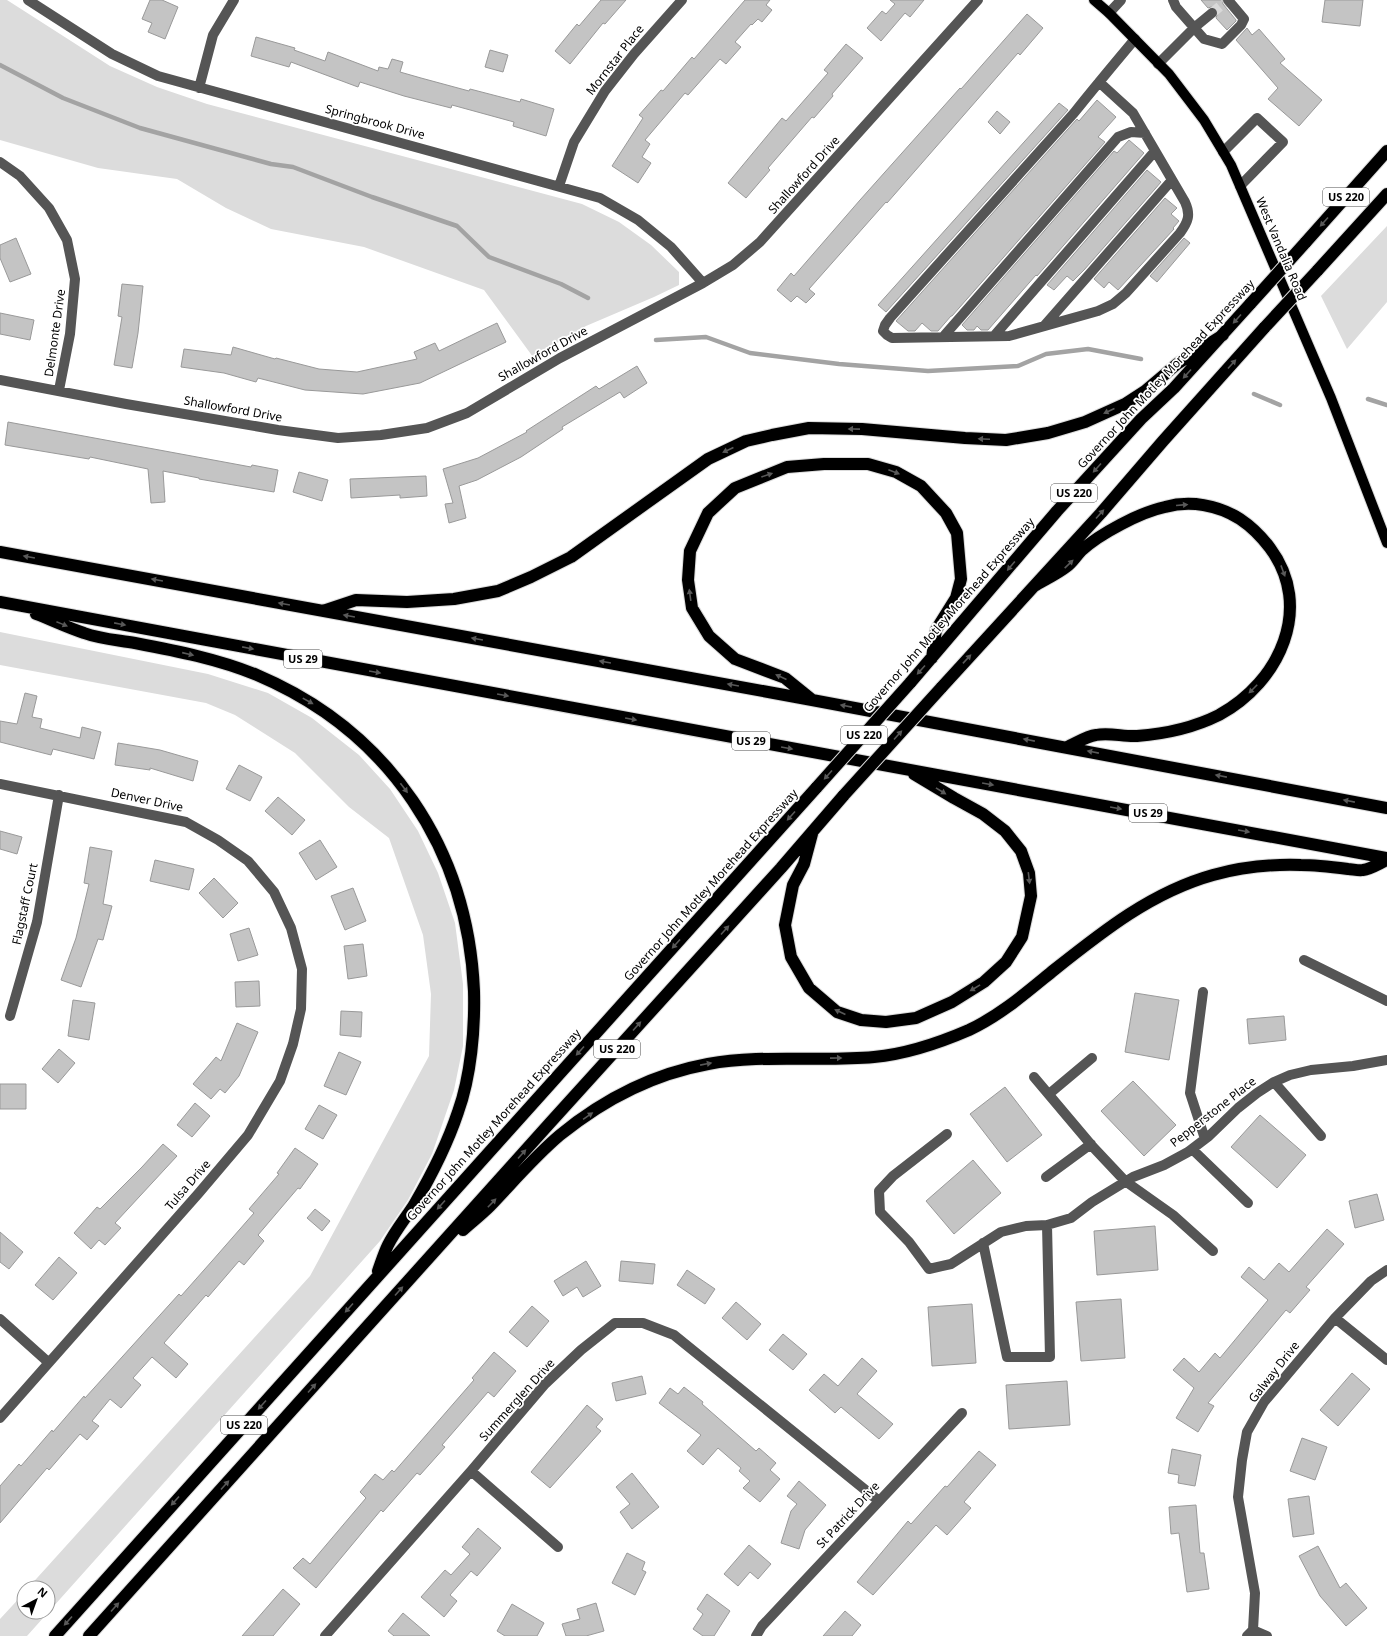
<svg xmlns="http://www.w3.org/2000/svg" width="1387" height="1636" font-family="'Noto Sans',sans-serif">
<rect width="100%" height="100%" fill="#fff"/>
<!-- green -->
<path fill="#dcdcdc" d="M0 0H7L110 66 157 87 207 104 582 204 619 222 651 245 679 272V285L654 297 586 326 533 357 484 290 364 247 271 229 226 208 177 179 98 168 0 140Z
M1387 226V302L1347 349 1321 296Z
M0 632 208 674 268 693 312 718 359 755 390 789 418 831 438 873 455 923 463 984V1046L454 1090 432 1154 408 1200 380 1241 27 1636H0V1619L24 1593V1612H48V1588H28L310 1276 429 1056 431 994 423 935 389 838 349 807 295 753 235 715 206 703 0 665Z"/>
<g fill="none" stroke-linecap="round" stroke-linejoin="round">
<!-- stream -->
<path stroke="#a3a3a3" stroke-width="4.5" d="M0 65 63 98 140 128 271 164 293 167 372 197 457 226 489 257 561 284 588 298
M656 340 706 337 750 353 839 364 928 371 1018 366 1046 354 1088 349 1141 359
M1254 394 1280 405
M1368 399 1387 405"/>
</g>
<!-- building -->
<path fill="#c4c4c4" stroke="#999" d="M150 0H162L178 7 165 39 148 32 152 23 142 19Z
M601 0H626L605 24 603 23 570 64 555 51 577 24 579 26Z
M745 0H770L766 5 772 10 762 22 758 19 752 25 751 24 735 42 741 47 726 64 720 59 688 95 685 93 645 140 650 144 642 157 651 163 638 183 612 166 643 118 639 115 661 90 663 91 692 57 694 59Z
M890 0H924L910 17 905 13 881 41 867 28 882 11 886 14 895 4Z
M1201 0H1222L1223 4 1236 20V21L1227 30 1216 18 1218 12 1217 9 1211 7 1208 8Z
M1325 0H1363L1360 26 1322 22Z
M1027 14 1043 28 1020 55 1018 53 887 203 886 202 809 289 815 294 806 303 797 296 791 302 777 290 791 273 794 276 860 200 960 88 961 89Z
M1247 28 1252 35 1259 29 1285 59 1280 63 1322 100 1299 126 1268 99 1278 88 1236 40Z
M256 37 295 48 294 50 325 61 328 52 378 71 379 67 388 69 392 59 403 62 400 72 421 78 469 91 470 89 520 102 521 99 554 109 546 136 513 126 514 122 452 105 451 108 404 96 360 82 358 87 291 62 289 67 251 56Z
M846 44 863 58 832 94 833 96 814 118 812 117 768 168 770 170 746 198 728 183 782 118 786 121 828 73 824 70Z
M490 50 508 55 503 72 485 67Z
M1097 100 1116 117 1098 137 1105 142 952 316H951L938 331H931L922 323 915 331H908L896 321 1077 119 1079 121Z
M1059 103 1068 110 886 312 878 305Z
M997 111 1010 122 1000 134 988 122Z
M1129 140 1144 153 1037 276 1036 275 988 330H981L977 326 974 330H967L962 325 1114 151 1117 153Z
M1147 170 1161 182 1155 189 1084 270 1073 281 1067 276 1054 290 1047 285Z
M1165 198 1177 208 1171 214 1179 221 1173 228 1174 229 1118 290 1109 282 1104 288 1094 279Z
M16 238 31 274 10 282 0 258V245Z
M1184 238 1190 243 1157 282 1150 276Z
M122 284 143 286 138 333 132 368 114 365 122 317 118 316Z
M0 313 34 320 30 340 0 334Z
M497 323 506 342 420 383 363 394 305 390 258 378 256 382 224 373 181 367 184 349 231 355 233 347 275 359 276 358 319 369 357 372 417 359 414 352 435 343 439 351Z
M637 366 647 383 624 398 620 392 562 427 563 429 521 457 477 480 459 486 466 518 449 523 445 504 453 503 443 469 478 458 527 432 526 431 596 386 599 389Z
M8 422 251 467 252 465 278 470 274 492 199 479V478L163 471 165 502 151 503 148 469 90 457 89 459 5 445Z
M299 472 328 480 322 501 293 492Z
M426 476 427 496 400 498V495L351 498 350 479Z
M25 693 37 696 32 717 42 719 40 728 80 738 82 727 101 732 94 759 53 749 51 755 0 742V721L17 724Z
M118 743 160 750 198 761 193 781 150 768V770L115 765Z
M239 765 262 777 250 801 226 789Z
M278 797 305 820 292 835 265 811Z
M0 831 22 837 17 854 0 849Z
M320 840 337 867 316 880 299 853Z
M90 847 112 851 103 904 112 906 103 940 98 939 81 987 61 980 76 938 89 884 84 883Z
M155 860 194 869 189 890 150 881Z
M214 878 238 903 223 918 199 893Z
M353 888 366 921 345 930 331 896Z
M249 928 258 955 238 961 230 934Z
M363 944 367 976 348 979 344 946Z
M259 981 260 1006 236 1007 235 982Z
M1135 993 1179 1000 1169 1060 1125 1052Z
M73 1000 95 1003 89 1040 68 1036Z
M341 1011 362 1012 361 1037 340 1035Z
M1284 1016 1286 1040 1249 1044 1247 1019Z
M237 1023 258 1032 239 1076 225 1093 220 1089 211 1099 193 1084 216 1057 221 1061Z
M59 1049 75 1063 58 1083 42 1069Z
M339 1052 361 1062 346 1095 324 1086Z
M1133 1081 1176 1125 1144 1156 1101 1111Z
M0 1084H26V1109H0Z
M1005 1087 1042 1135 1007 1162 970 1114Z
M195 1103 210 1116 192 1137 177 1125Z
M319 1105 337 1115 323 1139 305 1129Z
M1260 1115 1306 1155 1277 1188 1231 1147Z
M163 1144 177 1156 115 1223 121 1228 105 1245 99 1240 91 1249 74 1233 97 1207 100 1209 142 1167Z
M295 1148 318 1164 300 1189 298 1188 258 1235 264 1241 244 1265 239 1261 208 1297 206 1295 164 1343 188 1364 176 1378 152 1357 133 1378 141 1385 121 1408 110 1399 92 1421 99 1426 87 1440 80 1434 49 1470 47 1468 0 1523V1486L19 1464 21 1466 52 1430 53 1432 84 1396 85 1398 179 1294 181 1296 212 1261 254 1213 249 1209 279 1174 277 1173Z
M973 1160 1001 1193 954 1234 926 1201Z
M1377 1194 1384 1220 1355 1228 1349 1201Z
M315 1209 330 1221 322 1231 307 1218Z
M1155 1226 1158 1270 1097 1275 1094 1231Z
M1327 1229 1344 1244 1306 1287 1310 1290 1290 1313 1286 1310 1208 1403 1214 1406 1198 1432 1176 1418 1194 1388 1173 1370 1184 1358 1199 1372 1215 1353 1220 1358 1268 1300 1241 1277 1249 1267 1264 1280 1279 1263 1289 1272Z
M0 1232 23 1252 9 1269 0 1262Z
M59 1257 77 1273 53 1300 35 1285Z
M586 1261 601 1286 583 1297 577 1287 563 1296 554 1281Z
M621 1261 655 1264 653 1284 619 1281Z
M687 1270 715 1289 705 1304 677 1285Z
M1121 1299 1125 1358 1081 1361 1076 1302Z
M736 1302 761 1324 747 1340 722 1318Z
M972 1304 976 1363 932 1366 928 1307Z
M532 1306 549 1321 527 1347 509 1332Z
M783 1334 807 1354 793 1370 769 1350Z
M494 1352 516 1371 494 1397 488 1392 442 1445 445 1447 420 1475 417 1473 383 1512 381 1510 316 1588 293 1568 303 1558 310 1564 366 1498 360 1492 375 1474 383 1480 392 1470 394 1472 474 1380 472 1378Z
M862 1358 877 1371 857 1394 893 1424 879 1439 841 1407 835 1413 809 1390 824 1374 838 1386Z
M1352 1373 1370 1389 1338 1426 1320 1410Z
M642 1376 646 1394 616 1401 612 1383Z
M1067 1381 1070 1425 1009 1429 1006 1385Z
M684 1387 703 1402 702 1404 756 1451 759 1448 776 1463 770 1470 780 1479 760 1502 743 1488 750 1481 739 1471 741 1468 718 1448 703 1465 687 1451 701 1435 659 1403 670 1388 678 1394Z
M587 1405 603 1419 596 1427 601 1431 550 1488 531 1472Z
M1302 1438 1327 1447 1315 1480 1290 1471Z
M1172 1449 1201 1455 1195 1486 1178 1483 1179 1475 1168 1473Z
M979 1451 996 1465 964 1502 971 1508 947 1535 936 1525 873 1595 857 1582 908 1521 911 1524 945 1486 947 1487Z
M632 1473 659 1507 632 1529 620 1512 630 1504 616 1487Z
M799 1481 826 1505 805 1530 799 1549 781 1543 791 1511 797 1504 787 1496Z
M1309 1496 1314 1534 1293 1537 1288 1499Z
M1196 1505 1200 1553H1204L1209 1589 1187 1592 1179 1533 1171 1534 1169 1507Z
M478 1528 501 1548 477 1576 471 1571 450 1595 457 1601 444 1617 421 1597 445 1570 451 1575 470 1554 462 1547Z
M749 1545 771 1564 758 1579 750 1572 738 1586 724 1574Z
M1318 1546 1340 1588 1346 1583 1367 1608 1346 1626 1320 1596 1299 1556Z
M627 1553 645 1562 642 1570 646 1572 635 1595 612 1583Z
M283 1589 300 1604 273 1636H242Z
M707 1594 730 1611 714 1636H703L693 1629 703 1614 697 1609Z
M596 1603 604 1631 586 1636H566L562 1624 580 1619 577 1609Z
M512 1604 544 1623 537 1636H505L497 1631Z
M845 1611 861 1625 852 1636H823Z
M403 1613 430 1636H394L388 1631Z"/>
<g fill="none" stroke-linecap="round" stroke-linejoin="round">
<!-- minor-tunnel -->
<path stroke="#d9d9d9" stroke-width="10" stroke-dasharray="10 5" stroke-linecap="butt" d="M1212 13 1224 3"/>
<!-- major casing -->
<g stroke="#dbdbdb" stroke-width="12">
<path id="major" d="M1094 0 1109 13 1169 74 1204 120 1231 165 1331 398 1387 543"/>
</g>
<!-- highway casing -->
<g stroke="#dbdbdb" stroke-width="14">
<path id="highway" d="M1305 243 1387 151
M1317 271 1387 194
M0 552 812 700 1387 808
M1036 585C1046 579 1057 574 1066 567 1072 563 1076 556 1081 551 1099 534 1141 512 1165 507 1190 500 1218 505 1240 519 1252 527 1261 536 1270 548 1314 607 1280 682 1219 715 1195 727 1164 734 1137 736 1124 737 1109 732 1096 735 1087 736 1076 743 1067 747
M0 602 1387 858
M323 611 356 600 407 602 454 599 498 591 531 577 571 557 708 459 746 441 772 435 809 428 862 429 965 438 1006 440 1048 433 1085 422 1125 404 1145 391 1177 364 1223 335
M36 614C52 620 68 628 84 633 100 639 118 640 135 643 177 651 218 659 257 675 389 731 468 849 474 991 475 1029 471 1076 458 1112 447 1145 431 1176 414 1205 405 1219 395 1231 388 1245 384 1253 381 1263 378 1271
M910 683 1057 511 1141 419 1174 388 1251 303
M941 688 1101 513 1163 441 1265 327
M811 699 785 678 735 659 709 636 692 608 688 580 690 551 708 513 735 488 787 467 824 464H868L896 472 921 486 946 513 957 533 961 579 956 598 936 630 932 658
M812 834 804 864 793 885 785 925 791 957 809 988 837 1012 861 1020 886 1022 916 1018 952 1002 984 982 1006 962 1022 937 1031 896 1029 873 1021 851 1005 831 983 814 954 798 914 774
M463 1230C472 1222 482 1214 490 1206 513 1182 535 1156 560 1135 603 1100 653 1074 708 1064 762 1054 820 1062 874 1057 907 1054 939 1043 969 1030 1001 1015 1027 992 1054 970 1103 931 1152 892 1213 875 1242 867 1272 864 1301 865 1316 865 1332 867 1348 869 1352 869 1359 871 1363 870 1371 869 1380 863 1387 860
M55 1636 817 787
M89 1636 549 1124 781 868 844 795"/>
</g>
<!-- minor -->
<path stroke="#555" stroke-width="10" d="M28 0 112 54 158 76 600 198 638 220 671 247 703 283
M1173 0 1176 7 1204 39 1222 44 1241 25 1244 19 1228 0
M1109 13 1121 0
M1158 64 1195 27 1212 13
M1099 82 1133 113 1185 202C1191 215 1188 222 1180 233L1126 293 1113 304 1098 311 1009 336 892 338 887 335 883 331 885 325 890 318 1074 113C1094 88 1114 64 1135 39
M199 88 213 35 234 0
M1223 152 1257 118 1283 142 1240 186
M0 162 20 176 49 208 67 240 75 279 70 334 59 390
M559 186 574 142 605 91 634 54 682 0
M1044 326 1172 180
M994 336 1155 151
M943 337 1118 137 1131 132 1145 133
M0 380 126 404 278 430 338 438 381 435 427 428 467 413 560 358 703 283 733 265 760 242 978 0
M0 784 186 822 218 840 248 861 274 892 291 928 302 969 301 1009 293 1044 280 1081 248 1135 198 1194 0 1418
M1304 960 1387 1001
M1203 992 1190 1093 1205 1139
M10 1016 37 922 59 795
M1034 1077 1093 1147 1125 1181 1173 1215 1213 1251
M1274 1082 1321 1136
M1049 1094 1092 1058
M947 1134 893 1176 879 1191 880 1212 909 1242 929 1269 951 1264 1001 1232 1026 1226 1047 1225 1071 1218 1092 1202 1133 1177 1164 1165 1188 1152 1209 1136 1238 1108 1257 1093 1274 1082 1290 1075 1311 1070 1353 1066 1387 1060
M1192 1149 1248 1203
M1046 1177 1091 1144
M983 1243 1007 1357H1050L1047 1225
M1335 1318 1387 1360
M0 1319 48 1362
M471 1471 558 1547
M1253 1630 1267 1636
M325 1636 471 1471 545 1384 581 1350 615 1323H643L674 1335 879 1501
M756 1636 762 1626 962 1413
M1247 1636 1253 1630 1255 1593 1238 1497 1242 1460 1247 1432 1264 1402 1335 1318 1371 1281 1387 1270"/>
<!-- major -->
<use href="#major" stroke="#000" stroke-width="10"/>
<!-- highway -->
<use href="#highway" stroke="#000" stroke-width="12"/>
<!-- highway-bridge casing -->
<g stroke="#dbdbdb" stroke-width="14" stroke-linecap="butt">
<path id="highway-bridge" d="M1251 303 1305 243
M1265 327 1317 271
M817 787 910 683
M844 795 941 688"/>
</g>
<!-- highway-bridge -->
<use href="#highway-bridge" stroke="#000" stroke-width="12"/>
</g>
<!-- one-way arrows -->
<defs><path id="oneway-solid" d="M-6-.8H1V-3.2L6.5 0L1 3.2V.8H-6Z"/></defs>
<g fill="#595959">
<use href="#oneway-solid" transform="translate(1324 222) rotate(132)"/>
<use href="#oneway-solid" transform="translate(1237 319) rotate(132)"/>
<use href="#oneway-solid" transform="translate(1232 364) rotate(-48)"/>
<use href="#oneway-solid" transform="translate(1187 374) rotate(132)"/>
<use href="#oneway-solid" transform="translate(1109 411) rotate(156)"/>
<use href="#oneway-solid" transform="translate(854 429) rotate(-179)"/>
<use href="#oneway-solid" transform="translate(984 439) rotate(-178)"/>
<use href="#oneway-solid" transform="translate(728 450) rotate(155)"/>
<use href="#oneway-solid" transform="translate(1097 468) rotate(132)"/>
<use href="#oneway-solid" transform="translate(894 472) rotate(21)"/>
<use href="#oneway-solid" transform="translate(767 475) rotate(-19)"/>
<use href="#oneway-solid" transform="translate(1182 505) rotate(-5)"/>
<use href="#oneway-solid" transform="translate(1100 514) rotate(-48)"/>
<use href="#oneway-solid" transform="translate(29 557) rotate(-170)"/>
<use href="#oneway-solid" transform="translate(1069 564) rotate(-44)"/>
<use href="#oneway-solid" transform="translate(1011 566) rotate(130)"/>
<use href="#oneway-solid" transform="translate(1283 571) rotate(70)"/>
<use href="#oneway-solid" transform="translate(157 580) rotate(-170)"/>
<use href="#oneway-solid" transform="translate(690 595) rotate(-98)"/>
<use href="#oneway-solid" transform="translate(284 604) rotate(-170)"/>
<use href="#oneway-solid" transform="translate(349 616) rotate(-170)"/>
<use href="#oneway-solid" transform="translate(62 624) rotate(22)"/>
<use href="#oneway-solid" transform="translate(120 624) rotate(11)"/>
<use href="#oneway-solid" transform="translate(477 639) rotate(-170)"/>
<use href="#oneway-solid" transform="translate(248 648) rotate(11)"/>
<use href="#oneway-solid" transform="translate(188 654) rotate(13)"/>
<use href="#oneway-solid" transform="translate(967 659) rotate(-47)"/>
<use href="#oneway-solid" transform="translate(605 662) rotate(-170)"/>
<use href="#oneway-solid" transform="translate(921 670) rotate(132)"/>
<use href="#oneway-solid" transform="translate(375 672) rotate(10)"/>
<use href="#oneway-solid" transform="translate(781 677) rotate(-156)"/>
<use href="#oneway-solid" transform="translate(733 685) rotate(-170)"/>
<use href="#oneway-solid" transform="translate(1253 689) rotate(135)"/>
<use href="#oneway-solid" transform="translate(503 695) rotate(10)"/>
<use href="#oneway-solid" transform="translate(308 701) rotate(29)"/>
<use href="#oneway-solid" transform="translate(846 706) rotate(-169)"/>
<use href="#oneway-solid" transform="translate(631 719) rotate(10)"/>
<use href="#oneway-solid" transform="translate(898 735) rotate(-48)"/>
<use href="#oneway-solid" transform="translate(1029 740) rotate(-169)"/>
<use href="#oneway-solid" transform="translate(787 748) rotate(10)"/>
<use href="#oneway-solid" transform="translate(1093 752) rotate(-169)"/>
<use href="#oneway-solid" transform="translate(828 775) rotate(132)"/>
<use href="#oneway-solid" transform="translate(1221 776) rotate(-169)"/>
<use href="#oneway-solid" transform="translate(988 784) rotate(10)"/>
<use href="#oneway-solid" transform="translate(404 788) rotate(53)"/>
<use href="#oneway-solid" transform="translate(941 791) rotate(32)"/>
<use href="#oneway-solid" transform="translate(1349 801) rotate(-169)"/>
<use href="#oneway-solid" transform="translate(1116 808) rotate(10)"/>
<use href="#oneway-solid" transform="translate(791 816) rotate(132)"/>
<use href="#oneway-solid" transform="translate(1244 831) rotate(10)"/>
<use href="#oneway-solid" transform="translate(1029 878) rotate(83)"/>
<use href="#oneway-solid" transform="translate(725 930) rotate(-48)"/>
<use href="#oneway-solid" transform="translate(676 944) rotate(132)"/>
<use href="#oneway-solid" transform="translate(975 988) rotate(149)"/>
<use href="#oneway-solid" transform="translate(840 1012) rotate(-155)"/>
<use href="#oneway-solid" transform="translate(637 1026) rotate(-48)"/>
<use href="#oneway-solid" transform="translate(580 1051) rotate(132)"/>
<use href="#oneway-solid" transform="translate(836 1058) rotate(-1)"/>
<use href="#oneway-solid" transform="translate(706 1064) rotate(-11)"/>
<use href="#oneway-solid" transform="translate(588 1116) rotate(-35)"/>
<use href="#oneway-solid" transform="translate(522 1154) rotate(-48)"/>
<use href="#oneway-solid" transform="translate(492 1203) rotate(-46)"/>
<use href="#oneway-solid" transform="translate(441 1205) rotate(132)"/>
<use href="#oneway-solid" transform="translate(399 1291) rotate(-48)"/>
<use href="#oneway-solid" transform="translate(349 1308) rotate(132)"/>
<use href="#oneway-solid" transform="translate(312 1388) rotate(-48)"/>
<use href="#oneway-solid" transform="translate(262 1405) rotate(132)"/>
<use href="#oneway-solid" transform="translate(225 1485) rotate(-48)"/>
<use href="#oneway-solid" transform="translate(175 1501) rotate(132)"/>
<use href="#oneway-solid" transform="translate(115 1607) rotate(-48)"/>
<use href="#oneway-solid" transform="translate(68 1621) rotate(132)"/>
</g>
<g text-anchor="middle" stroke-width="3.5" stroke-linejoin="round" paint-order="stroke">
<!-- shield labels -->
<g fill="#fff" stroke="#4c4c4c" stroke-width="1">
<rect x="1323" y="188" width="46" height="18" rx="3"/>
<rect x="1051" y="484" width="46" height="18" rx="3"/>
<rect x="284" y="650" width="38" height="18" rx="3"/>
<rect x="841" y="726" width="46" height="18" rx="3"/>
<rect x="732" y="732" width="38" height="18" rx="3"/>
<rect x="1129" y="804" width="38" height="18" rx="3"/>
<rect x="594" y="1040" width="46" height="18" rx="3"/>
<rect x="221" y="1416" width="46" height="18" rx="3"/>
</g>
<g font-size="11" font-weight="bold" fill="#000">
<text x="1346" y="201">US 220</text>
<text x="1074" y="497">US 220</text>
<text x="303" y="663">US 29</text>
<text x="864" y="739">US 220</text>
<text x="751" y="745">US 29</text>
<text x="1148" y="817">US 29</text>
<text x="617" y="1053">US 220</text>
<text x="244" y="1429">US 220</text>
</g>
<!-- street labels -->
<g font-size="12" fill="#000" stroke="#fff">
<text transform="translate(615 60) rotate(-52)" y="4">Mornstar Place</text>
<text transform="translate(375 122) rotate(15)" y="4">Springbrook Drive</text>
<text transform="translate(804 175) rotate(-48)" y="4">Shallowford Drive</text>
<text transform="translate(1281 249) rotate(67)" y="4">West Vandalia Road</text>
<text transform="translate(55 333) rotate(-82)" y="4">Delmonte Drive</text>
<text transform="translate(543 354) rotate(-29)" y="4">Shallowford Drive</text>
<text transform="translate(1166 374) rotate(-47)" y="4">Governor John Motley Morehead Expressway</text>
<text transform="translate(233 409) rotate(10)" y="4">Shallowford Drive</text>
<text transform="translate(949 615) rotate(-49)" y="4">Governor John Motley Morehead Expressway</text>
<text transform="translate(147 800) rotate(12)" y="4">Denver Drive</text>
<text transform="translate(711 885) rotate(-48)" y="4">Governor John Motley Morehead Expressway</text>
<text transform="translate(25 904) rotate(-78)" y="4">Flagstaff Court</text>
<text transform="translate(1213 1112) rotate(-38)" y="4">Pepperstone Place</text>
<text transform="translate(494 1125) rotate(-48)" y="4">Governor John Motley Morehead Expressway</text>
<text transform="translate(188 1185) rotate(-49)" y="4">Tulsa Drive</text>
<text transform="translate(1274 1372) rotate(-52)" y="4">Galway Drive</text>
<text transform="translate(517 1400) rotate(-48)" y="4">Summerglen Drive</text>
<text transform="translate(848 1515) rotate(-47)" y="4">St Patrick Drive</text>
</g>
</g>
<!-- north arrow -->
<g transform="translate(36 1600) rotate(41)"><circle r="19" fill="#ffffff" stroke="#999999"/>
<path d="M0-3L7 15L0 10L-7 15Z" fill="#000000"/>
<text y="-6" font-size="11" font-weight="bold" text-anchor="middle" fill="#000000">N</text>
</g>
</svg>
